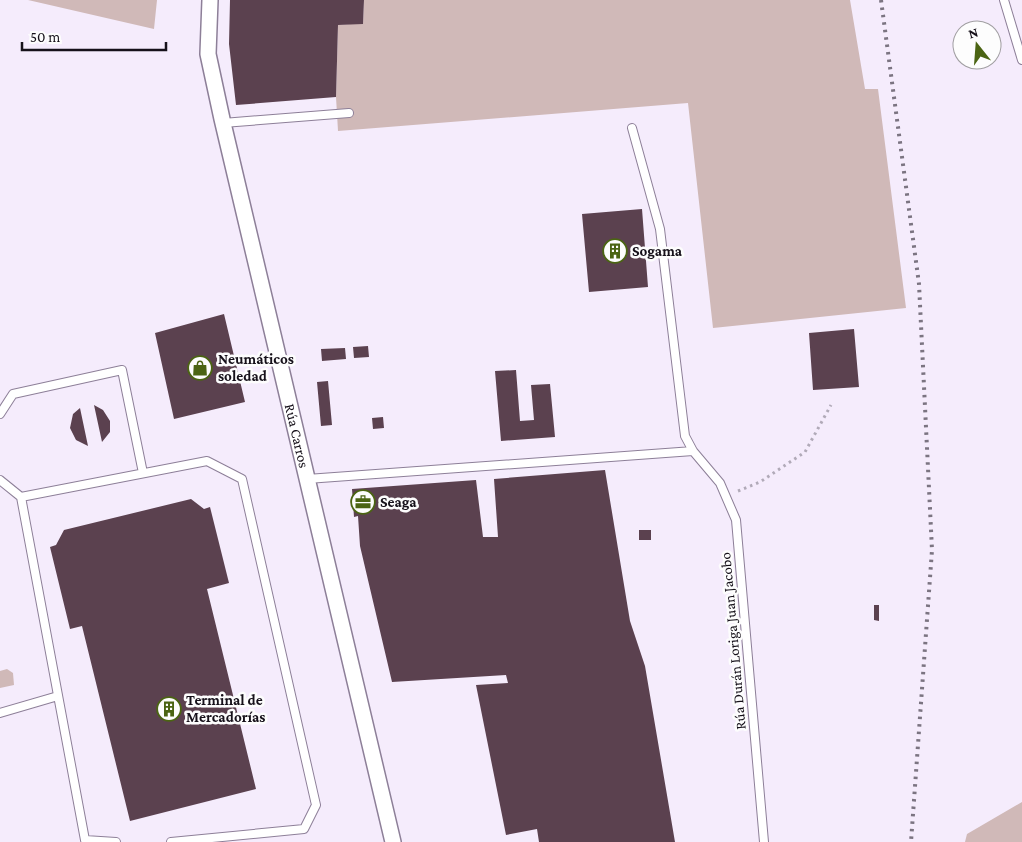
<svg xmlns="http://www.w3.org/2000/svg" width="1022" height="842" font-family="'Crimson Pro',serif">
<rect width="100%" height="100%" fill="#f5ecfc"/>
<!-- green -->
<path fill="#d0b9b8" d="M28 0H157L154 29Z
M364 0H850L865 89H878L906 308 713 328 688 103 338 131 336 97 338 25 363 23Z
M7 669 13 673 14 685 0 688V671Z
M1022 802V842H965L967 834Z"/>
<!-- building -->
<path fill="#5b414f" d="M230 0H364L363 24 338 25 336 97 236 105 229 44Z
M642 209 648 287 589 292 582 214Z
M224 314 245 402 174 419 155 333Z
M854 329 859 387 813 390 809 333Z
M368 346 369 357 354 358 353 347Z
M345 348 346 359 322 361 321 349Z
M516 370 520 421 534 420 531 385 550 384 555 437 501 441 495 371Z
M328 381 332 425 321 426 317 382Z
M94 405 103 410 110 421V432L102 442Z
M80 408 88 446 76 440 70 428 73 414Z
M383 417 384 428 373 429 372 418Z
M605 470 630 621 645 666 675 842H539L537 829 506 835 476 685 508 683 506 675 392 682 360 546 358 516 354 517 352 489 476 480 483 537H498L494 479Z
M191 499 204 509 210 507 229 583 207 589 256 789 130 821 82 626 70 629 50 547 56 545 64 530Z
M639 530H651V540H639Z
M874 605H879V621L874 620Z"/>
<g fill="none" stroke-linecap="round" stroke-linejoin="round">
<!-- service casing -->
<g stroke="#8d7f98" stroke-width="10">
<path id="service" d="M1004 0 1022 60
M223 123 349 113
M632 128 660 229 685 436 693 451 720 483 736 520 764 842
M0 414 13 394 122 370 143 473
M307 479 693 451
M0 480 21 497 85 840 116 842
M21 497 207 461 242 479 316 805 304 829 171 842
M0 713 58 696"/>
</g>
<!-- minor casing -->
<g stroke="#8d7f98" stroke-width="18">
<g id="minor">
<path id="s1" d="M210 0 208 54 222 119 393 842"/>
</g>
</g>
<!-- path -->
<path stroke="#b1aab8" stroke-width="3" stroke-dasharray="2.5 4" stroke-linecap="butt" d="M738 491 760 482 805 452 831 405"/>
<!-- service -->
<use href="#service" stroke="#fff" stroke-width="8"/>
<!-- minor -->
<use href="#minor" stroke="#fff" stroke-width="15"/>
<!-- rail -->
<path stroke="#7b7481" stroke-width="4" stroke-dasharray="2.5 5" stroke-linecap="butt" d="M881 0 919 284 932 550 911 842"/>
</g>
<!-- icons -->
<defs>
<g id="building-ring" transform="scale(1.25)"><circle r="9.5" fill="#fdfdfd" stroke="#4b6413" stroke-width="1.5"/><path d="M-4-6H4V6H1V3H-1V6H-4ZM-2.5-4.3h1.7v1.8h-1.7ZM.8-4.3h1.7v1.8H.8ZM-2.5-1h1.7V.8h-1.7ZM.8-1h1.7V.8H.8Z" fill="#4b6413"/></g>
<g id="shop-ring" transform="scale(1.25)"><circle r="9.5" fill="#fdfdfd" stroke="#4b6413" stroke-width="1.5"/><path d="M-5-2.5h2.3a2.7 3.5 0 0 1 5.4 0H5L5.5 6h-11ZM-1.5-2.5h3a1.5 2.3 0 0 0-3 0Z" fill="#4b6413"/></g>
<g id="office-ring" transform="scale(1.25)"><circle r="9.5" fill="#fdfdfd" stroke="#4b6413" stroke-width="1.5"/><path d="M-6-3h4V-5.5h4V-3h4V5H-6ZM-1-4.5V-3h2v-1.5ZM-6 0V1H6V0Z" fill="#4b6413"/></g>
</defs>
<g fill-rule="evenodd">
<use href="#building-ring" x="615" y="251"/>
<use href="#shop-ring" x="200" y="368"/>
<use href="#office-ring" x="363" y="502"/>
<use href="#building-ring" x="169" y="709"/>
</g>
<g text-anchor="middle" stroke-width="5" stroke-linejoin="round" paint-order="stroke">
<!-- poi labels -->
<g font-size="15" font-weight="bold" fill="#16111a" stroke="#fdfdfd" text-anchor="start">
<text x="632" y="256">Sogama</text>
<text x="218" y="364">Neumáticos<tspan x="218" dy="17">soledad</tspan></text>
<text x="380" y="507">Seaga</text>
<text x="186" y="705">Terminal de<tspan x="186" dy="17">Mercadorías</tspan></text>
</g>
<!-- street labels -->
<g font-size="15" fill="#16111a" stroke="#fdfdfd">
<text dy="5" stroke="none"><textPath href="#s1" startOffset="446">Rúa Carros</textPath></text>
<text transform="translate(733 641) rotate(-95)" y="5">Rúa Durán Loriga Juan Jacobo</text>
</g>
</g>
<!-- north arrow -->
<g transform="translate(977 45) rotate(343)"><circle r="24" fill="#fdfdfd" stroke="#a19fa2"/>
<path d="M0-4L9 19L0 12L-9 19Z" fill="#4b6413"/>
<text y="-8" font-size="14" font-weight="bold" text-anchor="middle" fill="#16111a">N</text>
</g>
<!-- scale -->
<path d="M22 42v8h144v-8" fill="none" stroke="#16111a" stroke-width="2.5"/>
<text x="30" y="42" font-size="15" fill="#16111a" stroke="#fdfdfd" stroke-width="4" paint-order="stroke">50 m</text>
</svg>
